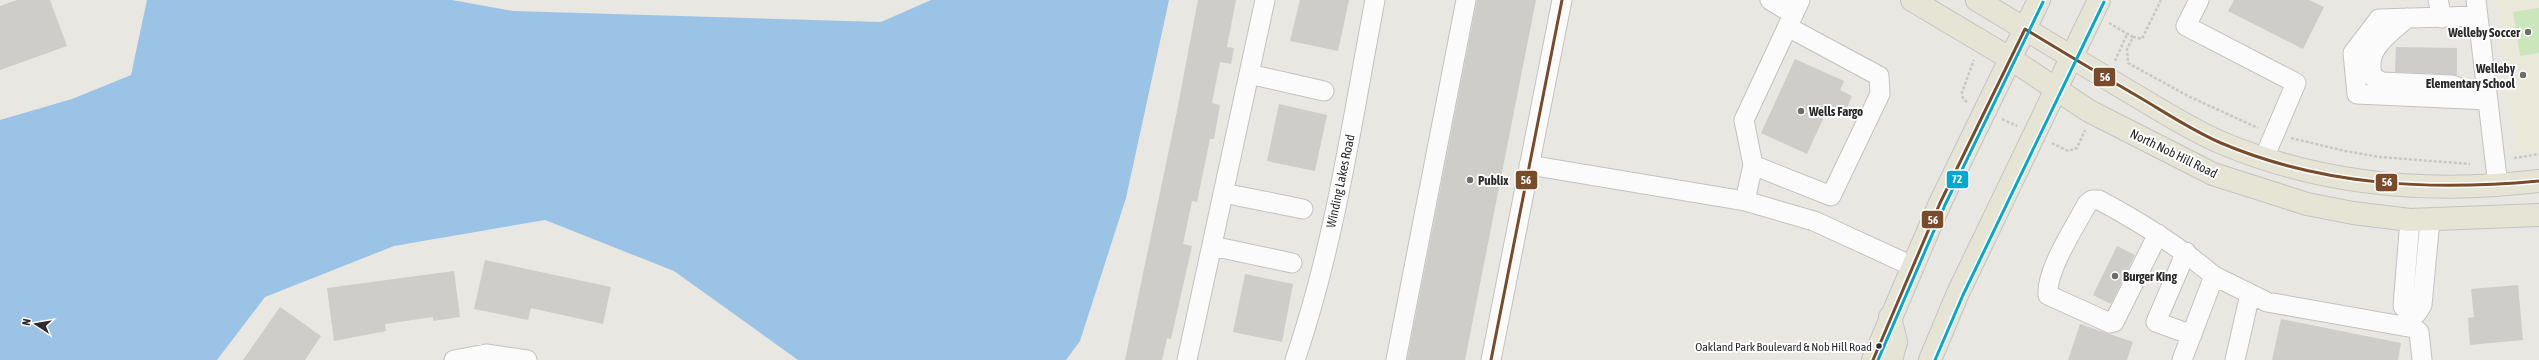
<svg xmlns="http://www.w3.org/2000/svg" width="2539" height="360" font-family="'Asap Condensed',sans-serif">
<rect width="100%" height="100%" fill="#e8e7e2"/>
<!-- education -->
<path fill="#eae8d8" d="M2496 0H2539V151L2517 154Z"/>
<!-- pitch -->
<path fill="#cce6bb" d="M2539 8V53L2520 56 2513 12Z"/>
<!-- water -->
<path fill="#9ac3e6" d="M147 0H452L513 11 881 22 931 0H1169L1126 198 1080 341 1066 360H798L674 271 545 220 394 246 265 297 217 360H0V120L72 99 131 75Z"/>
<!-- building -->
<path fill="#cecdc9" d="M17 0H50L67 46 0 70V6Z
M1198 0H1236L1227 47 1234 48 1231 64 1220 62 1212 103 1220 105 1214 139H1210L1197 202 1192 201 1183 244 1192 246 1171 339 1167 338 1162 360H1125L1177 111Z
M1300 0H1349L1338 51 1290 41Z
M1477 0H1536L1465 360H1407Z
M2234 0H2309L2324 7 2303 49 2228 11Z
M2396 47 2457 48V75L2395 72Z
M1795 59 1844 81 1840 90 1852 96 1844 115 1828 108 1807 154 1761 133Z
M1279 104 1327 115 1315 171 1267 161Z
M2117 246 2135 255 2111 304 2093 295Z
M485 260 611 287 603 324 531 308 528 320 474 309Z
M454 271 460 317 433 321V317L385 324 386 331 334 341 327 288Z
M1245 274 1293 284 1282 342 1233 332Z
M2518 285 2523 340 2470 345 2468 318 2474 317 2471 289Z
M280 307 321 336 305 360H243Z
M2281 319 2401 343 2398 360H2272Z
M2080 324 2133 342 2127 360H2068Z"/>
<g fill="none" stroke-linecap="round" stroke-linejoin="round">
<!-- minor casing -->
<g stroke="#c2c2c2" stroke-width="21">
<path id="minor" d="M1770 0 1793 14
M1800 0 1744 120 1753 165 1745 201 1814 221 1912 266
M2199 0 2186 26 2296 83 2264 158
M2438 0 2442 18
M2476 0 2498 186
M2478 16 2379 19 2353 53 2357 94 2488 100
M2407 18C2389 34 2363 50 2373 77L2382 82 2452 85 2478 96
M1249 74 1324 91
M1529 165 1745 201
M1753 165 1831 196 1880 94 1879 76 1788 27
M1223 193 1303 209
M2410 220 2403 306 2411 316 2417 313 2422 305 2430 220
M2158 234 2114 322 2110 323 2048 295C2046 270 2075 227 2087 204L2092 200H2099C2140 222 2179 246 2214 276
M1212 246 1292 263
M2186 252 2156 322 2192 335
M486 354 527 360
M454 360 486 354 485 360
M1187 360 1265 0
M1295 360C1335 244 1352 120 1375 0
M1396 360 1466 0
M1491 360 1562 0
M2182 360 2214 276 2267 302 2414 328 2419 332 2422 360
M2235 360 2250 294"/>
</g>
<!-- major casing -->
<g stroke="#c5c4c2" stroke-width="24">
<path id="major" d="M1912 0 2011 59 2089 111 2213 174 2307 204 2353 213 2410 220 2539 215
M1977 0C2027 30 2078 61 2128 91 2159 109 2189 129 2222 143 2322 185 2432 194 2539 181
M1890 317 1896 342 1891 360
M1873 360 1940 203 2039 0
M1930 360 1958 293 2099 0"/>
</g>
<!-- path -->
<path stroke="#c8c8c7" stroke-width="2.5" stroke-dasharray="3 2" stroke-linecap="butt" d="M2109 23 2133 37 2127 49 2128 63 2188 96 2258 128
M2133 37 2142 39 2161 0
M2115 61 2127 34
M1967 102 1963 99 1962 92 1974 60
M2002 119 2017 126
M2291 138 2345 151 2380 157 2470 164
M2052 143 2068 151 2077 148 2085 130
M2514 158 2539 154"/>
<!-- minor -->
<use href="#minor" stroke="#fcfbfb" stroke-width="19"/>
<!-- major -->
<use href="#major" stroke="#e5e4d5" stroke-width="22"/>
<!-- bus-1 casing -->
<g stroke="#fff" stroke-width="6">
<path id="bus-1" d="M1491 360 1562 0
M1873 360 1940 203 2025 29C2063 52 2101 75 2139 97 2166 113 2193 131 2221 143 2322 186 2431 191 2539 181"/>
</g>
<!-- bus-2 casing -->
<g stroke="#fff" stroke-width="6">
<path id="bus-2" d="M1878 360 1945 205 2043 2
M1935 360 1963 295 2104 2"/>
</g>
<!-- bus-1 -->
<use href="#bus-1" stroke="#7a4b2a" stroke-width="3"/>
<!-- bus-2 -->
<use href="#bus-2" stroke="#00a9ce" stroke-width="3"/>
</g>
<!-- markers -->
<g fill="#6d6d6b" stroke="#fff" stroke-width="1.5">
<circle cx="2528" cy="32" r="4"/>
<circle cx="2523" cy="75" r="4"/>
<circle cx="1801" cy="111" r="4"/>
<circle cx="1470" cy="180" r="4"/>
<circle cx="2115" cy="276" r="4"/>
</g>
<circle fill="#2b2b2b" stroke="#fff" stroke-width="1.5" cx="1879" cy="346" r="3.5"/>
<g text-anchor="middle" stroke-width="4" stroke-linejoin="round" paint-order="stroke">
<!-- bus labels -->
<g font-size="12" fill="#2b2b2b" stroke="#fff" text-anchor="end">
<text x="1872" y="351">Oakland Park Boulevard &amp; Nob Hill Road</text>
</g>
<!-- poi labels -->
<g font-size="13" font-weight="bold" fill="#2b2b2b" stroke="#fff" text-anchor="start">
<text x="2520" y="37" text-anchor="end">Welleby Soccer</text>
<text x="2515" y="73" text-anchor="end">Welleby<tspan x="2515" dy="15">Elementary School</tspan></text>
<text x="1809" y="116">Wells Fargo</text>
<text x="1478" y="185">Publix</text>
<text x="2123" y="281">Burger King</text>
</g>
<!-- street labels -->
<g font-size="13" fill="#2b2b2b" stroke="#fff">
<text transform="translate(2174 153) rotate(26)" y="5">North Nob Hill Road</text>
<text transform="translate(1340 181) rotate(-78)" y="5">Winding Lakes Road</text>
</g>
</g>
<g stroke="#fff" stroke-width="1.5">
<rect x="2093" y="67" width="23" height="20" rx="4" fill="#7a4b2a"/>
<rect x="1946" y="170" width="23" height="19" rx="4" fill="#00a9ce"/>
<rect x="1515" y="170" width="23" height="20" rx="4" fill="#7a4b2a"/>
<rect x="2375" y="173" width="23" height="19" rx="4" fill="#7a4b2a"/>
<rect x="1921" y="210" width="23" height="19" rx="4" fill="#7a4b2a"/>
</g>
<g font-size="11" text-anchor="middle" font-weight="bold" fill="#fff">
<text x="2105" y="81">56</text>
<text x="1957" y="183">72</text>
<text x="1526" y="184">56</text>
<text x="2387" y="186">56</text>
<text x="1933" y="224">56</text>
</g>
<!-- north arrow -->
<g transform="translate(36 324) rotate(282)" stroke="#ffffff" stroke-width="3" paint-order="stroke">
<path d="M0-3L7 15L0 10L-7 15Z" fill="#2b2b2b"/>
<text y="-6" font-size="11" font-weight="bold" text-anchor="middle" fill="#2b2b2b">N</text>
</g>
</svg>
